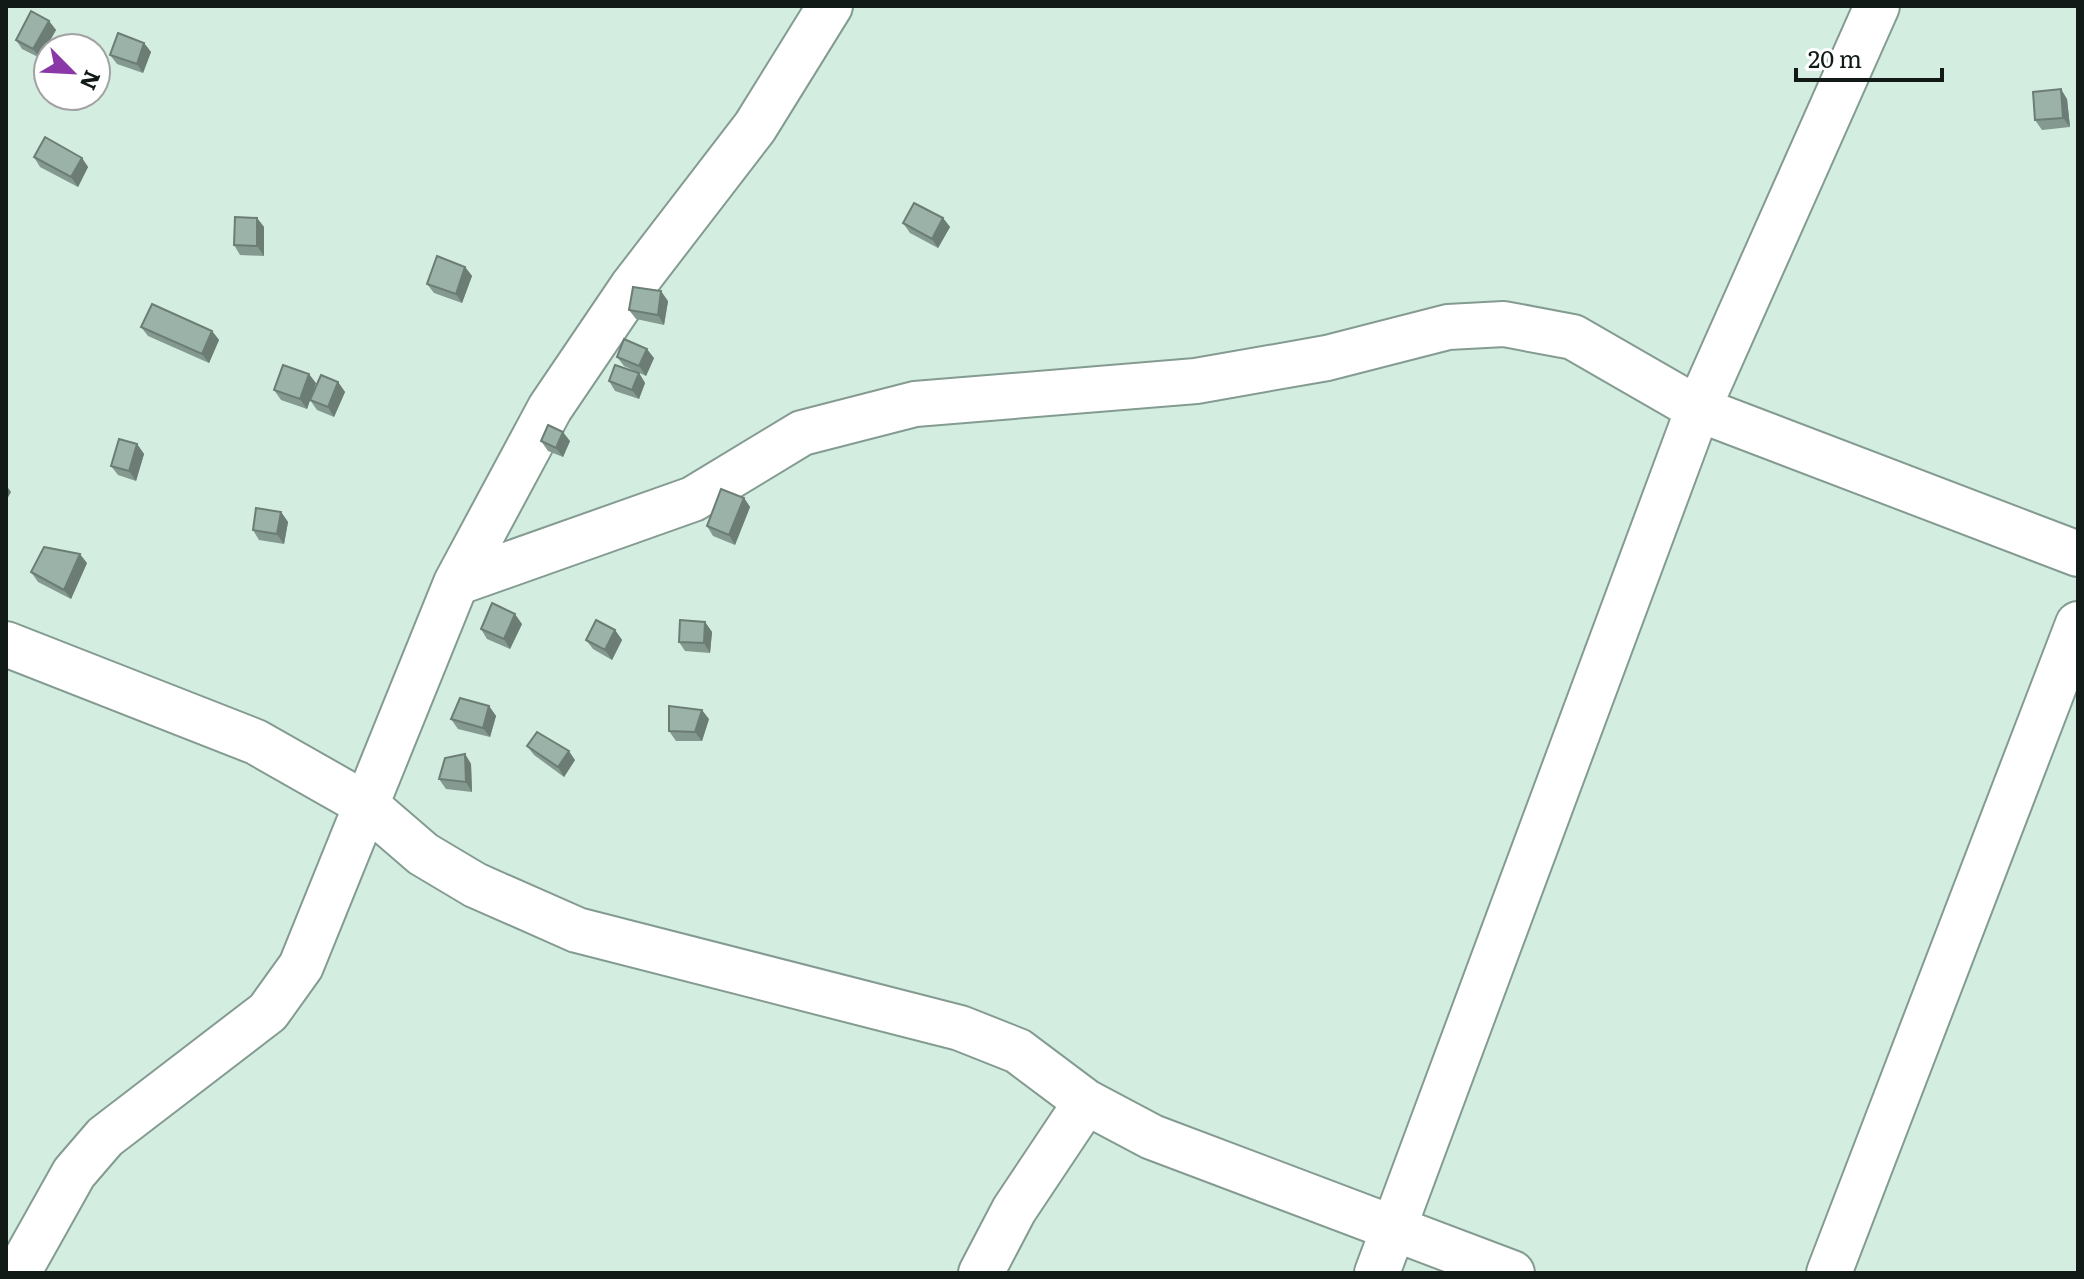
<svg xmlns="http://www.w3.org/2000/svg" width="2084" height="1279" font-family="Literata,serif">
<rect width="100%" height="100%" fill="#d4ede1"/>
<g fill="none" stroke-linecap="round" stroke-linejoin="round">
<!-- street casing -->
<g stroke="#849b91" stroke-width="48">
<path id="street" d="M456 583 693 499 802 433 915 404 1196 381 1327 358 1448 327 1504 324 1573 337 1698 409 2078 554
M6 644 256 742 365 804 423 854 475 885 577 930 960 1028 1018 1051 1086 1102 1152 1137 1512 1273
M18 1273 74 1173 105 1137 268 1012 301 966 456 583 550 408 632 287 755 127 830 6
M981 1273 1014 1210 1086 1102
M1377 1273 1698 409 1877 6
M1829 1273 2078 624"/>
</g>
<!-- street -->
<use href="#street" stroke="#fff" stroke-width="44"/>
</g>
<!-- wall -->
<path fill="#849990" d="M49 21 56 30 40 58 22 49 16 40Z
M144 43 151 52 143 73 117 64 110 55Z
M2067 99 2070 127 2042 130 2035 120Z
M34 157 82 158 88 167 78 187 40 167Z
M257 218 264 227V256L240 255 234 245Z
M943 218 950 227 938 248 910 233 903 223Z
M465 267 472 276 462 303 434 293 427 284Z
M668 301 664 325 636 319 629 310Z
M141 327 212 331 219 340 209 363 148 336Z
M617 357 654 358 646 376 624 366Z
M639 373 645 383 639 399 615 391 609 381Z
M338 382 345 392 334 417 317 410 310 400Z
M316 383 307 409 281 400 274 390Z
M541 441H570L563 457 548 451Z
M137 444 144 454 136 481 118 475 111 466Z
M744 498 750 507 735 545 713 536 707 526Z
M281 512 288 522 284 544 259 540 253 530Z
M87 563 71 599 38 582 31 572Z
M705 622 712 632 710 653 685 651 679 642Z
M522 624 510 649 487 639 481 629Z
M615 630 622 640 612 660 593 649 586 640Z
M489 706 496 716 490 737 458 729 451 719Z
M709 719 702 741H676L669 731Z
M527 746 575 760 564 777 534 755Z
M465 754 471 764 472 792 446 789 439 779Z"/>
<!-- shaded-wall -->
<path fill="#6c7d75" d="M49 21 56 30 40 58 33 49Z
M144 43 151 52 143 73 137 64Z
M2061 89 2067 99 2070 127 2063 118Z
M82 158 88 167 78 187 71 177Z
M257 218 264 227V256L257 246Z
M943 218 950 227 938 248 932 239Z
M465 267 472 276 462 303 456 294Z
M661 291 668 301 664 325 658 315Z
M212 331 219 340 209 363 202 354Z
M647 349 654 358 646 376 639 366Z
M639 373 645 383 639 399 632 390Z
M309 374 316 383 307 409 300 399Z
M338 382 345 392 334 417 328 407Z
M563 432 570 441 563 457 556 448Z
M137 444 144 454 136 481 129 471Z
M6 485 11 492 6 501Z
M744 498 750 507 735 545 729 535Z
M281 512 288 522 284 544 277 534Z
M80 554 87 563 71 599 64 590Z
M515 614 522 624 510 649 504 639Z
M705 622 712 632 710 653 704 643Z
M615 630 622 640 612 660 605 650Z
M489 706 496 716 490 737 483 728Z
M702 710 709 719 702 741 695 732Z
M569 751 575 760 564 777 558 767Z
M465 754 471 764 472 792 466 782Z"/>
<!-- building -->
<path fill="#9ab2a7" stroke="#6c7d75" stroke-width="2" d="M31 11 49 21 33 49 16 40Z
M118 33 144 43 137 64 110 55Z
M2061 89 2063 118 2035 120 2033 92Z
M45 137 82 158 71 177 34 157Z
M914 203 943 218 932 239 903 223Z
M235 217 257 218V246L234 245Z
M437 256 465 267 456 294 427 284Z
M633 287 661 291 658 315 629 310Z
M152 304 212 331 202 354 141 327Z
M624 339 647 349 639 366 617 357Z
M283 365 309 374 300 399 274 390Z
M615 365 639 373 632 390 609 381Z
M321 375 338 382 328 407 310 400Z
M548 425 563 432 556 448 541 441Z
M119 439 137 444 129 471 111 466Z
M721 489 744 498 729 535 707 526Z
M256 508 281 512 277 534 253 530Z
M44 547 80 554 64 590 31 572Z
M492 603 515 614 504 639 481 629Z
M596 620 615 630 605 650 586 640Z
M680 620 705 622 704 643 679 642Z
M460 698 489 706 483 728 451 719Z
M669 706 702 710 695 732 669 731Z
M537 732 569 751 558 767 527 746Z
M465 754 466 782 439 779 445 758Z"/>
<!-- border -->
<rect width="2084" height="1279" fill="none" stroke="#111a16" stroke-width="16"/>
<!-- north arrow -->
<g transform="translate(72 72) rotate(114)"><circle r="38" fill="#ffffff" stroke="#a0a3a2" stroke-width="2"/>
<path d="M0-6L14 30L0 20L-14 30Z" fill="#8a38a7"/>
<text y="-12" font-size="22" font-weight="bold" text-anchor="middle" fill="#111a16">N</text>
</g>
<!-- scale -->
<path d="M1796 68v12h146v-12" fill="none" stroke="#111a16" stroke-width="4"/>
<text x="1808" y="68" font-size="24" fill="#111a16" stroke="#ffffff" stroke-width="6" paint-order="stroke">20 m</text>
</svg>
